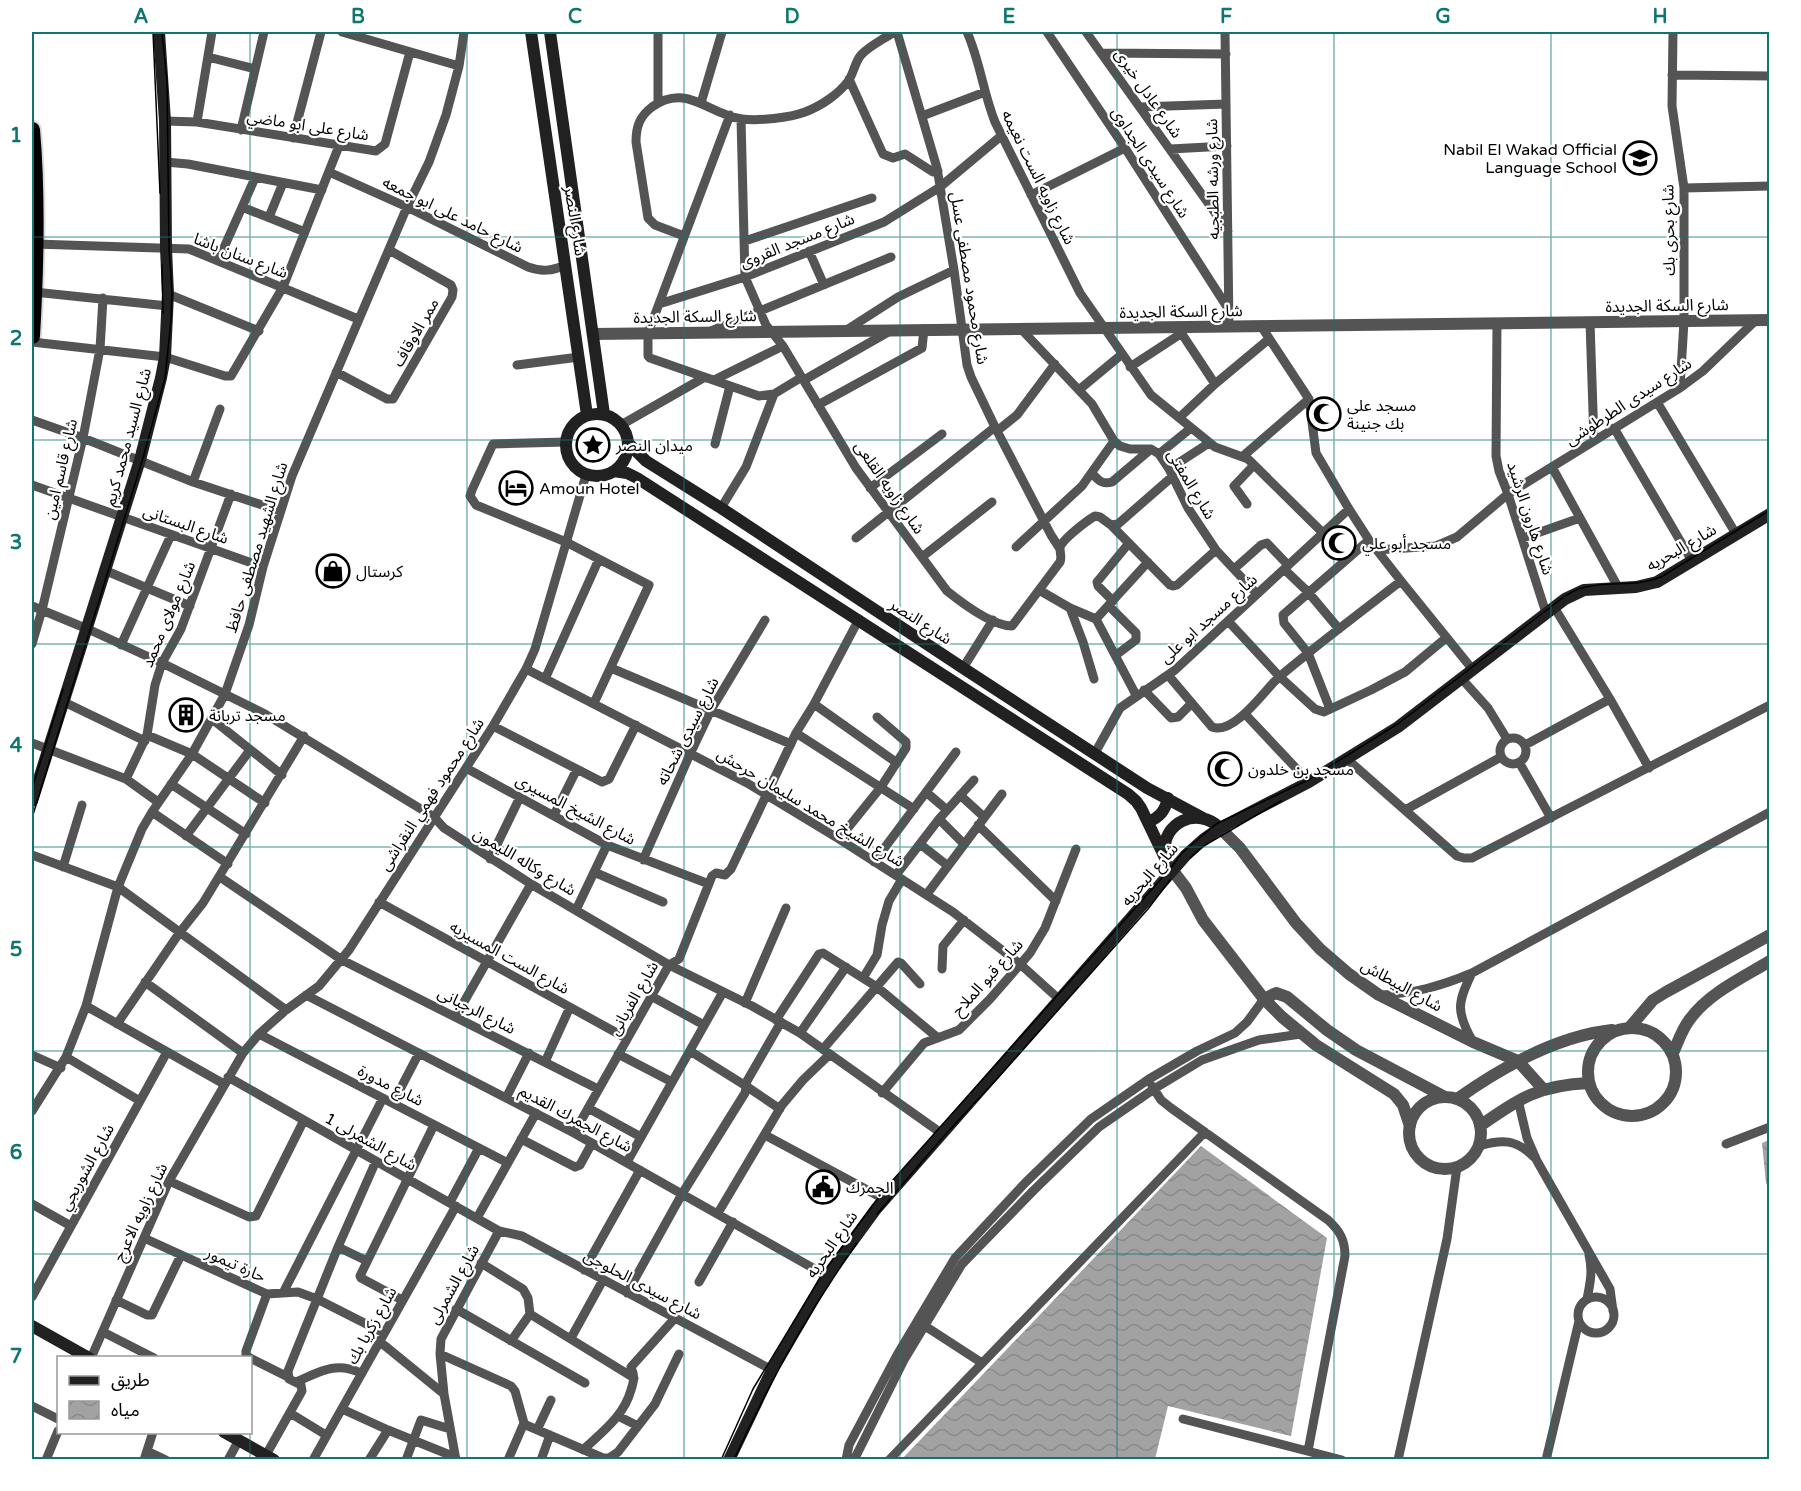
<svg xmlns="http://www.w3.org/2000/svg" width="1801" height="1491" font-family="'Varela Round','Noto Sans Arabic',sans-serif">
<defs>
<pattern id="water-waves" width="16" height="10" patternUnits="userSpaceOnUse" patternTransform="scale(1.5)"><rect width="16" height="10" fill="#a2a2a2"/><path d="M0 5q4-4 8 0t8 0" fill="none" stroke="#8a8a8a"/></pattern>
</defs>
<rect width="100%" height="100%" fill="#fff"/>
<!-- water -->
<path fill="url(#water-waves)" d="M1769 1140V1189L1766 1183 1762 1143Z
M1201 1146 1327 1238 1291 1436 1168 1406 1155 1459H902Z"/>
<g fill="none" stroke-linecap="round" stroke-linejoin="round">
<!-- trunk casing -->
<g stroke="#dbdbdb" stroke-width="20">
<path id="trunk" d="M32 130C38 198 36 267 32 336"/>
</g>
<!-- minor -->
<path stroke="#545454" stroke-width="9" d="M342 32 459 66
M897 32 937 168 954 270 967 365 971 377 995 427 1051 535 1060 549
M967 32C980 61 983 92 995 122L1080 293 1151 395 1215 447 1248 459 1323 533
M1047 32 1125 148 1229 310
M1086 32 1228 231
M1225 32 1229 326
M1673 32 1672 106 1684 188V321L1680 388
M1101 53 1226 54
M208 57 255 69
M1672 75 1770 76
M849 79 883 154 893 158 905 154 933 172 938 171
M658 103V32
M701 103 722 32
M1140 107 1226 104
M730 115 648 333V356L650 358 759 396 774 394 802 377
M922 116 985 92
M741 119 745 277 766 325 783 346 856 468 947 591C962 603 993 626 1012 626L1060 562C1062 557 1060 554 1060 548 1061 540 1088 520 1095 516L1100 517 1111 525 1118 524 1173 476
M165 121 197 122 376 151 385 144 410 52
M197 122 212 32
M241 130 264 32
M293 138 321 32
M1170 149 1227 146
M165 162 188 164 322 190
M329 172 407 207 528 267C542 272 552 271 566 265
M1684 188 1770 186
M1031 195 1125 148
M242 207 305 232
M269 217 283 183
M684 236 655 225 648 218 636 142C636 126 640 116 652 107 687 82 709 115 742 119 759 121 789 118 805 112 821 106 839 94 849 80 854 72 855 62 861 55 869 46 884 39 894 32
M745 241 872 198
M35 244 189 249 358 319
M809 251 824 285
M218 261 255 178
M34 292 168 306
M168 294 259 331
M659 304 745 277 884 222 940 187 1001 136
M1590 322 1594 441
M1497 323 1496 456 1499 471 1508 494 1546 613
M1261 326 1309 399 1316 453 1349 509 1369 540 1401 581 1473 670
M1178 328 1215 384
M1021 329 1092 404 1114 441 1120 446 1130 449H1151L1159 454 1169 469 1188 508 1216 550 1257 594
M711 331 891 257
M845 331 898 297 954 270
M32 342 165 357 225 376H231L283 287 339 146
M517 365 579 357
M1130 367 1182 333
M336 372 387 399H393L452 297 453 290 451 285 389 250
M714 380 783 346
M804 380 890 331
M1080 389 1121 355
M1657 402 1736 534
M818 405 922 348 924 329
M1179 418 1215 384 1269 339
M32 420 83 438 193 482 280 511
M621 425 705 377
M1614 428 1692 561
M997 431 1017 415 1055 364
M566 442 493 444 472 490 470 496 476 505 566 542 649 585 594 703
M715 444 730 386
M1159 454 1191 428
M1242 457 1309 399
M1552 467 1618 587
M1169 469 1209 443
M1092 473C1098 480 1102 485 1112 482L1151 449
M193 482 220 409
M32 485 263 567
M870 488 942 434
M1247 504 1234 486 1254 465
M721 508 746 467 774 394
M1111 525 1170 585 1173 586 1177 585 1216 550
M856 538 995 427
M1523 538 1580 518
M1016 547 1082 486 1114 441
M1377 550 1436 546 1457 537 1508 494 1680 388 1703 371 1755 321
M922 557 992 502
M1234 569 1261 545 1267 543 1288 565
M1284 569 1308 592 1339 629
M104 570 190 606
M1039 590 1070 608 1083 642 1094 679
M1113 601 1098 586 1097 582 1129 543
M32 606 90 630 162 663 265 714 434 817 444 828 531 884 669 965 752 1006 800 1033 941 1133
M1109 606 1136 633V640L1116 655
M1554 607 1610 699 1649 768
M1070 608 1096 619 1136 695
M1096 619 1148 562
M1228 621 1279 676 1315 709 1324 712 1371 690 1405 672 1446 638
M32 644 42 610 83 438 100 349 103 298
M121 645 171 535
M611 668 791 744
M963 668 993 620
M526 669 747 783 839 839 953 912 1020 964 1060 1000
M1168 675 1212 727C1232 735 1261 696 1273 683 1285 671 1299 661 1312 650 1341 627 1371 604 1401 581
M1461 678 1488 708 1507 739
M545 679 599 559
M1144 690 1171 718 1178 717 1192 703
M64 702 145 741
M814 704 897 763
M1330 709 1308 653 1284 623 1283 615 1369 540
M1245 714 1309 782
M212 719 282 775
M493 726 602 782 609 779 636 725
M796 733 914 809
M147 735 192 754 265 803
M1500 751a13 13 0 1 1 26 0a13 13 0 1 1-26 0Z
M32 743 126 779 158 802
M1525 745 1610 699
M1095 753 1120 708 1175 670 1349 509
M1347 759 1457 856 1464 858H1472L1770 705
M1519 762 1551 818
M466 768 607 845 709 884
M126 779 147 735 155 685 162 663 181 629 231 494
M171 784 246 834
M926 792 947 810
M960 795 984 817
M1405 810 1501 757
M152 812 228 864
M554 815 577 769
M939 819 964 844
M978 825 1056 901
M186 836 250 750
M839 839 881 787 906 748V742L877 717
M920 844 948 866
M32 855 118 887 286 1010
M490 859 520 797
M643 860 691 752 711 710 765 620
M874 862 956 752
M63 867 82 805
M594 872 663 902
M896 875 939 819 974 780
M220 877 342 960 598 1089
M927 894 1002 794
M379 902 626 1038
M576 910 607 845
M942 969 943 946 964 920
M1472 973C1457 1003 1456 1012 1473 1042
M863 978 877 955 882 925 889 901 902 879
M145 982 243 1053
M306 995 574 1133 827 1276
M1379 995C1413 994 1441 986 1472 973L1770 812
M651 996 704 1025
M745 1003 786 908
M86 1006 224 1084
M456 1016 531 884
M776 1020 819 954 823 953 877 987 938 1038
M117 1024 180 932 203 903 304 736
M800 1033 846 967
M259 1034 508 1163
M823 1049 898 962 901 963 920 984
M690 1051 746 1086 780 1109
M618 1054 672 1082
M32 1055 61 1068
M66 1057 140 1101
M545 1062 570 1007
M228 1077 499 1231 522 1236 772 1370
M1152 1086 1161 1100 1171 1108 1328 1220C1340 1231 1345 1240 1345 1256L1308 1451
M882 1093 924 1043 959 1030 990 999 1030 953 1045 928 1076 849
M506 1098 529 1053
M1518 1100 1527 1138 1537 1161 1610 1289 1613 1311
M393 1103 419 1053
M588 1108 641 1137
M32 1111 66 1057 86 1006 118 887 142 829 152 812 192 754 225 694 249 625 263 567 292 476 407 207 429 162 446 115 459 66 464 32
M574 1133 669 965 679 959 712 876 716 873 725 875 731 869 796 733 814 704 859 619
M765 1135 884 1199
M521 1139 575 1167 580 1165 592 1143
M1726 1144 1770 1127
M1479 1146C1502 1139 1516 1139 1534 1157
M627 1162 723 992
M169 1181 249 1217 256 1216 304 1120
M450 1202 479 1148
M32 1204 71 1226
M718 1213 782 1105 803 1080 830 1054
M477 1218 536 1113
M144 1238 267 1294 298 1292 317 1299 384 1333
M338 1247 367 1261
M481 1263 523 1289 528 1298 530 1314 634 1378
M584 1270 640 1170
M699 1282 733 1222
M283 1293 383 1098
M627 1293 682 1194 745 1093 747 1081 781 1022
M32 1297 167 1052
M1578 1315a18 18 0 1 1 36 0a18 18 0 1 1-36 0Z
M1587 1299C1590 1284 1593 1271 1589 1255
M116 1300 147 1315H152L181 1255
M402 1300 361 1278 360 1276 434 1125
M456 1309 585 1383
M925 1326 982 1363
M103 1332 154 1358
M571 1338 603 1280
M379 1341 444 1394
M511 1341 530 1314
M440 1354 511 1386 515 1391 524 1423 526 1425 603 1458H609L618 1452 655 1404 679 1354
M91 1358 169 1181 243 1053 259 1034 286 1010 319 986 349 950 493 726 526 669 535 649 586 475
M250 1358 246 1355V1351L267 1294
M250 1358 288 1377
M296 1382C320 1372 335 1361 361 1373
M32 1406 58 1419
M342 1409 388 1430 455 1457
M290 1413 326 1435
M618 1416 638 1426
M1183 1419 1342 1460
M537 1430 551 1400
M583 1450C602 1432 624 1416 631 1390 634 1381 635 1376 631 1367L675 1318
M147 1451 166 1460
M266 1455 302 1391 301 1385 289 1379 288 1371 338 1247 376 1161
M46 1460 58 1431
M144 1460 153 1432
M228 1460 239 1440
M313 1460 456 1206
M369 1460 388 1430
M406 1460 421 1420 450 1429
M456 1460 444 1394 440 1354 441 1339 499 1231
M508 1460 524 1423
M541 1460 550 1435
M846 1460 849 1445 897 1355 955 1258 1026 1182 1091 1119 1149 1079 1197 1051 1235 1033 1247 1022 1264 999
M854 1460 904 1360 962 1264 1034 1190 1099 1127 1154 1089 1202 1060 1259 1040 1301 1034
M889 1460 1205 1132
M1398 1460 1447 1239 1457 1167
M1546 1460 1579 1321"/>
<!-- tertiary -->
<path stroke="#545454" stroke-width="12" d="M593 334 1770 320
M1220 828 1240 848 1296 923 1320 949 1349 974 1379 995 1473 1042 1518 1061 1544 1090
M1173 871 1186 888 1203 920 1264 999 1282 1017 1316 1045 1394 1094 1403 1105 1410 1126
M1264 999 1276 993 1287 997 1327 1030 1356 1050 1445 1097
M1630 1027 1653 1000 1666 992 1770 935
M1588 1072a44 44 0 1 1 88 0a44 44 0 1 1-88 0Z
M1673 1053C1678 1042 1682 1029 1690 1019 1709 993 1742 978 1770 961
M1409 1133a36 36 0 1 1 72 0a36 36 0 1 1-72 0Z
M1457 1099C1502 1067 1557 1036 1612 1030
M1480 1126C1519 1098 1540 1085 1589 1083"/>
<!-- secondary -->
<path stroke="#212121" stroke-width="12" d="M531 32 587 415
M550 32 604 414
M566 445a31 31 0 1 1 62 0a31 31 0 1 1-62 0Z
M628 443 646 461 721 508 963 668 1147 788 1203 818
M614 471 627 473 637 478 1128 794 1136 801 1141 808 1166 860
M32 801 140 460 161 378 165 357 168 294 166 248 165 121 159 32
M1148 822C1160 817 1165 811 1168 798
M1165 854C1161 822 1198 806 1220 828
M32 1326 89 1358
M224 1432 274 1460
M729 1460 772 1370 792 1336 827 1276 876 1209 1186 855 1204 839 1220 828 1309 782 1398 727 1565 599 1584 590 1636 587 1657 582 1770 514"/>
<!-- trunk -->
<use href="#trunk" stroke="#000" stroke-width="16"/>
<!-- tram -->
<path stroke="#000" stroke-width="1.5" d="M153 32 160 193
M162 265 163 313
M32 789 63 689
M32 818 143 458 165 378 171 320 172 291 169 248 167 82 162 32
M1190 858 1202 847 1281 801
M877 1214 944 1136 996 1080 1148 909 1170 880
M721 1460 753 1389 823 1273 884 1190 1170 869 1182 853 1216 824 1308 780 1399 723 1565 596C1571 593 1576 589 1582 588 1608 580 1634 588 1661 577L1770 510
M734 1460C768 1384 809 1311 857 1243"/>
</g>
<!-- grid -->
<path fill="none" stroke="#0f766e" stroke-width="1.5" stroke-opacity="0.55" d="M250 32V1358M467 32V1460M684 32V1460M900 32V1460M1117 32V1460M1334 32V1460M1551 32V1460M32 237H1770M32 440H1770M32 644H1770M32 847H1770M32 1051H1770M32 1254H1770M250 1432V1460"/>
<!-- icons -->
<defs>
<g id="school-ring" transform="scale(1.725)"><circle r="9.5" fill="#fff" stroke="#000" stroke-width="1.5"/><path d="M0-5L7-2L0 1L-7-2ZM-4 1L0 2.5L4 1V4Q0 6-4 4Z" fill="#000"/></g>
<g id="mosque-ring" transform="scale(1.725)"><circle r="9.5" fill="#fff" stroke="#000" stroke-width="1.5"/><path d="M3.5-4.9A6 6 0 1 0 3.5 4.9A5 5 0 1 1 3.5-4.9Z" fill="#000"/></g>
<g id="sight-ring" transform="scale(1.725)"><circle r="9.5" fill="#fff" stroke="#000" stroke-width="1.5"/><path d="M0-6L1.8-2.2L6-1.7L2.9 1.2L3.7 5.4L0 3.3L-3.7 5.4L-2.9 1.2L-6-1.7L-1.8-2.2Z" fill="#000"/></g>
<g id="hotel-ring" transform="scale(1.725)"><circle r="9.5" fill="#fff" stroke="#000" stroke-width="1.5"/><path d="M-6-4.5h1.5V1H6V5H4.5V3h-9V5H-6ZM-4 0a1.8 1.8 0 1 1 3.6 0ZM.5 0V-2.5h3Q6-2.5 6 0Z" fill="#000"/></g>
<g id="shop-ring" transform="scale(1.725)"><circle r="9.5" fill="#fff" stroke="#000" stroke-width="1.5"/><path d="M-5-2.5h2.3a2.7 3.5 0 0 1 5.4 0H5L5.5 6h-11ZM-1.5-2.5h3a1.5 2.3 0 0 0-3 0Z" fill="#000"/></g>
<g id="building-ring" transform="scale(1.725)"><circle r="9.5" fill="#fff" stroke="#000" stroke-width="1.5"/><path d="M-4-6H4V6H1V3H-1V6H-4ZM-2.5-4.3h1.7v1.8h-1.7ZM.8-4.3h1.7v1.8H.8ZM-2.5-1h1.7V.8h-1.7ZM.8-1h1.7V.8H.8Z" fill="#000"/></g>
<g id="civic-ring" transform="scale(1.725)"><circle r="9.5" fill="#fff" stroke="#000" stroke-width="1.5"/><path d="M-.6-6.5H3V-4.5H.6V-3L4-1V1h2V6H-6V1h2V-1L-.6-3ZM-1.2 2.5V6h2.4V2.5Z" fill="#000"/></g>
</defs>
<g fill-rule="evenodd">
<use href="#school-ring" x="1640" y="158"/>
<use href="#mosque-ring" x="1324" y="414"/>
<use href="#sight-ring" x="593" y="445"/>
<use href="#hotel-ring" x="516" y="488"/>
<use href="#mosque-ring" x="1339" y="543"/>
<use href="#shop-ring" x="333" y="571"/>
<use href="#building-ring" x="186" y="715"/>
<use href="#mosque-ring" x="1225" y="769"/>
<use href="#civic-ring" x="823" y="1187"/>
</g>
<g text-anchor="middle" stroke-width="4.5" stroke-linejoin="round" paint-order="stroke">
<!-- street labels -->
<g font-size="16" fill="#000" stroke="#fff">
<text transform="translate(1149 93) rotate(55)" y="6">شارع عادل خيرى</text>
<text transform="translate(308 125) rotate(9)" y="6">شارع على ابو ماضي</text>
<text transform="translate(1151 162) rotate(57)" y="6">شارع سيدى الجداوى</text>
<text transform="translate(1039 177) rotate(64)" y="6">شارع زاويه الست نعيمه</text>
<text transform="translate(1212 179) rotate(-91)" y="6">شارع ورشه الطبجيه</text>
<text transform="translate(453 214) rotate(26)" y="6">شارع حامد على ابو جمعه</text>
<text transform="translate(576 221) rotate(81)" y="6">شارع النصر</text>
<text transform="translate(1668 230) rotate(-91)" y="6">شارع بحرى بك</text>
<text transform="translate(797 240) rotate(-22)" y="6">شارع مسجد القروى</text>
<text transform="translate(241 255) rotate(21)" y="6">شارع سنان باشا</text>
<text transform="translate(970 278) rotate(81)" y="6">شارع محمود مصطفى عسل</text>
<text transform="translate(1667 305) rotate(-1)" y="6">شارع السكة الجديدة</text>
<text transform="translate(1181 311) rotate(-1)" y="6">شارع السكة الجديدة</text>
<text transform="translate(695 316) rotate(-1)" y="6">شارع السكة الجديدة</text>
<text transform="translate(415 332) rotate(-60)" y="6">ممر الاوقاف</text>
<text transform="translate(1628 401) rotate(-33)" y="6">شارع سيدى الطرطوشى</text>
<text transform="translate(127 437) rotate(-75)" y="6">شارع السيد محمد كريم</text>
<text transform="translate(60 469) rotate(-77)" y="6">شارع قاسم امين</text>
<text transform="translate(1192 484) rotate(59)" y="6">شارع المفتى</text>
<text transform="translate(890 487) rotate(55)" y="6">شارع زاويه القلعى</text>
<text transform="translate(1531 518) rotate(72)" y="6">شارع هارون الرشيد</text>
<text transform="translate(186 524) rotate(19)" y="6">شارع البستانى</text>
<text transform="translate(256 547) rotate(-73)" y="6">شارع الشهيد مصطفى حافظ</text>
<text transform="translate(1681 547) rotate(-30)" y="6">شارع البحريه</text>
<text transform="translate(168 614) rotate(-67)" y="6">شارع مولاى محمد</text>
<text transform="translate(1208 618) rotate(-42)" y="6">شارع مسجد ابو على</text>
<text transform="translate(921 621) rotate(33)" y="6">شارع النصر</text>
<text transform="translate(687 731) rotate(-63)" y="6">شارع سيدى شحاته</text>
<text transform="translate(431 794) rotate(-57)" y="6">شارع محمود فهمي النقراشى</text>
<text transform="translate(811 807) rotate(31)" y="6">شارع الشيخ محمد سليمان حرحش</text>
<text transform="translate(576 809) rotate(28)" y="6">شارع الشيخ المسيرى</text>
<text transform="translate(525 861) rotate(31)" y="6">شارع وكاله الليمون</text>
<text transform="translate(1149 874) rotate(-49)" y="6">شارع البحريه</text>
<text transform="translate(510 957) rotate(29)" y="6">شارع الست المسيريه</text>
<text transform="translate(987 977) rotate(-48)" y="6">شارع قبو الملاح</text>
<text transform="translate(1402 985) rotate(29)" y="6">شارع البيطاش</text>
<text transform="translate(633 998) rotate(-60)" y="6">شارع الفريانى</text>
<text transform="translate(477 1010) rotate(27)" y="6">شارع الرجبانى</text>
<text transform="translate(391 1085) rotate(27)" y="6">شارع مدورة</text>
<text transform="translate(576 1118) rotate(28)" y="6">شارع الجمرك القديم</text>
<text transform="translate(371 1141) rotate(29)" y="6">شارع الشمرلى 1</text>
<text transform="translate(86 1167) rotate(-61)" y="6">شارع الشوربجي</text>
<text transform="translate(140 1212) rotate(-65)" y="6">شارع زاويه الاعرج</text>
<text transform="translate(831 1244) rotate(-55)" y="6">شارع البحريه</text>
<text transform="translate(236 1264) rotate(24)" y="6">حارة تيمور</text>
<text transform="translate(453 1284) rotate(-61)" y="6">شارع الشمرلى</text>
<text transform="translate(643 1284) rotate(28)" y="6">شارع سيدى الحلوجى</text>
<text transform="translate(371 1325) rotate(-61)" y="6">شارع زكريا بك</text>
</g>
<!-- poi labels -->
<g font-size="16" fill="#000" stroke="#fff" text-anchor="start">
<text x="1617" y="155" text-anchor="end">Nabil El Wakad Official<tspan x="1617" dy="18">Language School</tspan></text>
<text x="1347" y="411">مسجد على<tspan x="1347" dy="18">بك جنينة</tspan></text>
<text x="616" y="451">ميدان النصر</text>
<text x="539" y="494">Amoun Hotel</text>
<text x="1362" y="549">مسجد أبو علي</text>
<text x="356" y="577">كرستال</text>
<text x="209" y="721">مسجد تربانة</text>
<text x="1248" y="775">مسجد بن خلدون</text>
<text x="846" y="1193">الجمرك</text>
</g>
</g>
<!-- border -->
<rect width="1801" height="1491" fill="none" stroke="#ffffff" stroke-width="66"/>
<!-- legend -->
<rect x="57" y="1356" width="195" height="78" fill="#ffffff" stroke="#999999" stroke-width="1.5"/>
<rect x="69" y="1376" width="30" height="9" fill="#212121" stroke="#999999" stroke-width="1.5"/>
<text x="111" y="1386" font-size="18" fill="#000000">طريق</text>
<rect x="69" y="1401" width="30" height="18" fill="url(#water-waves)" stroke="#999999" stroke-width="1.5"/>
<text x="111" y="1416" font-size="18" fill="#000000">مياه</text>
<rect x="33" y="33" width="1735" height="1425" fill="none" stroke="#0f766e" stroke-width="2"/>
<g font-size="20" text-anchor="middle" font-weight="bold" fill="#0f766e">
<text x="141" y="23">A</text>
<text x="358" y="23">B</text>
<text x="575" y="23">C</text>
<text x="792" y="23">D</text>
<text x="1009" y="23">E</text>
<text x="1226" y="23">F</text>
<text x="1443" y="23">G</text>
<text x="1660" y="23">H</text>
<text x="16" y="142">1</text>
<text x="16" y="345">2</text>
<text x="16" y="549">3</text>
<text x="16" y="752">4</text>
<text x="16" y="956">5</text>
<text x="16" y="1159">6</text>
<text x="16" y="1363">7</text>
</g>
</svg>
